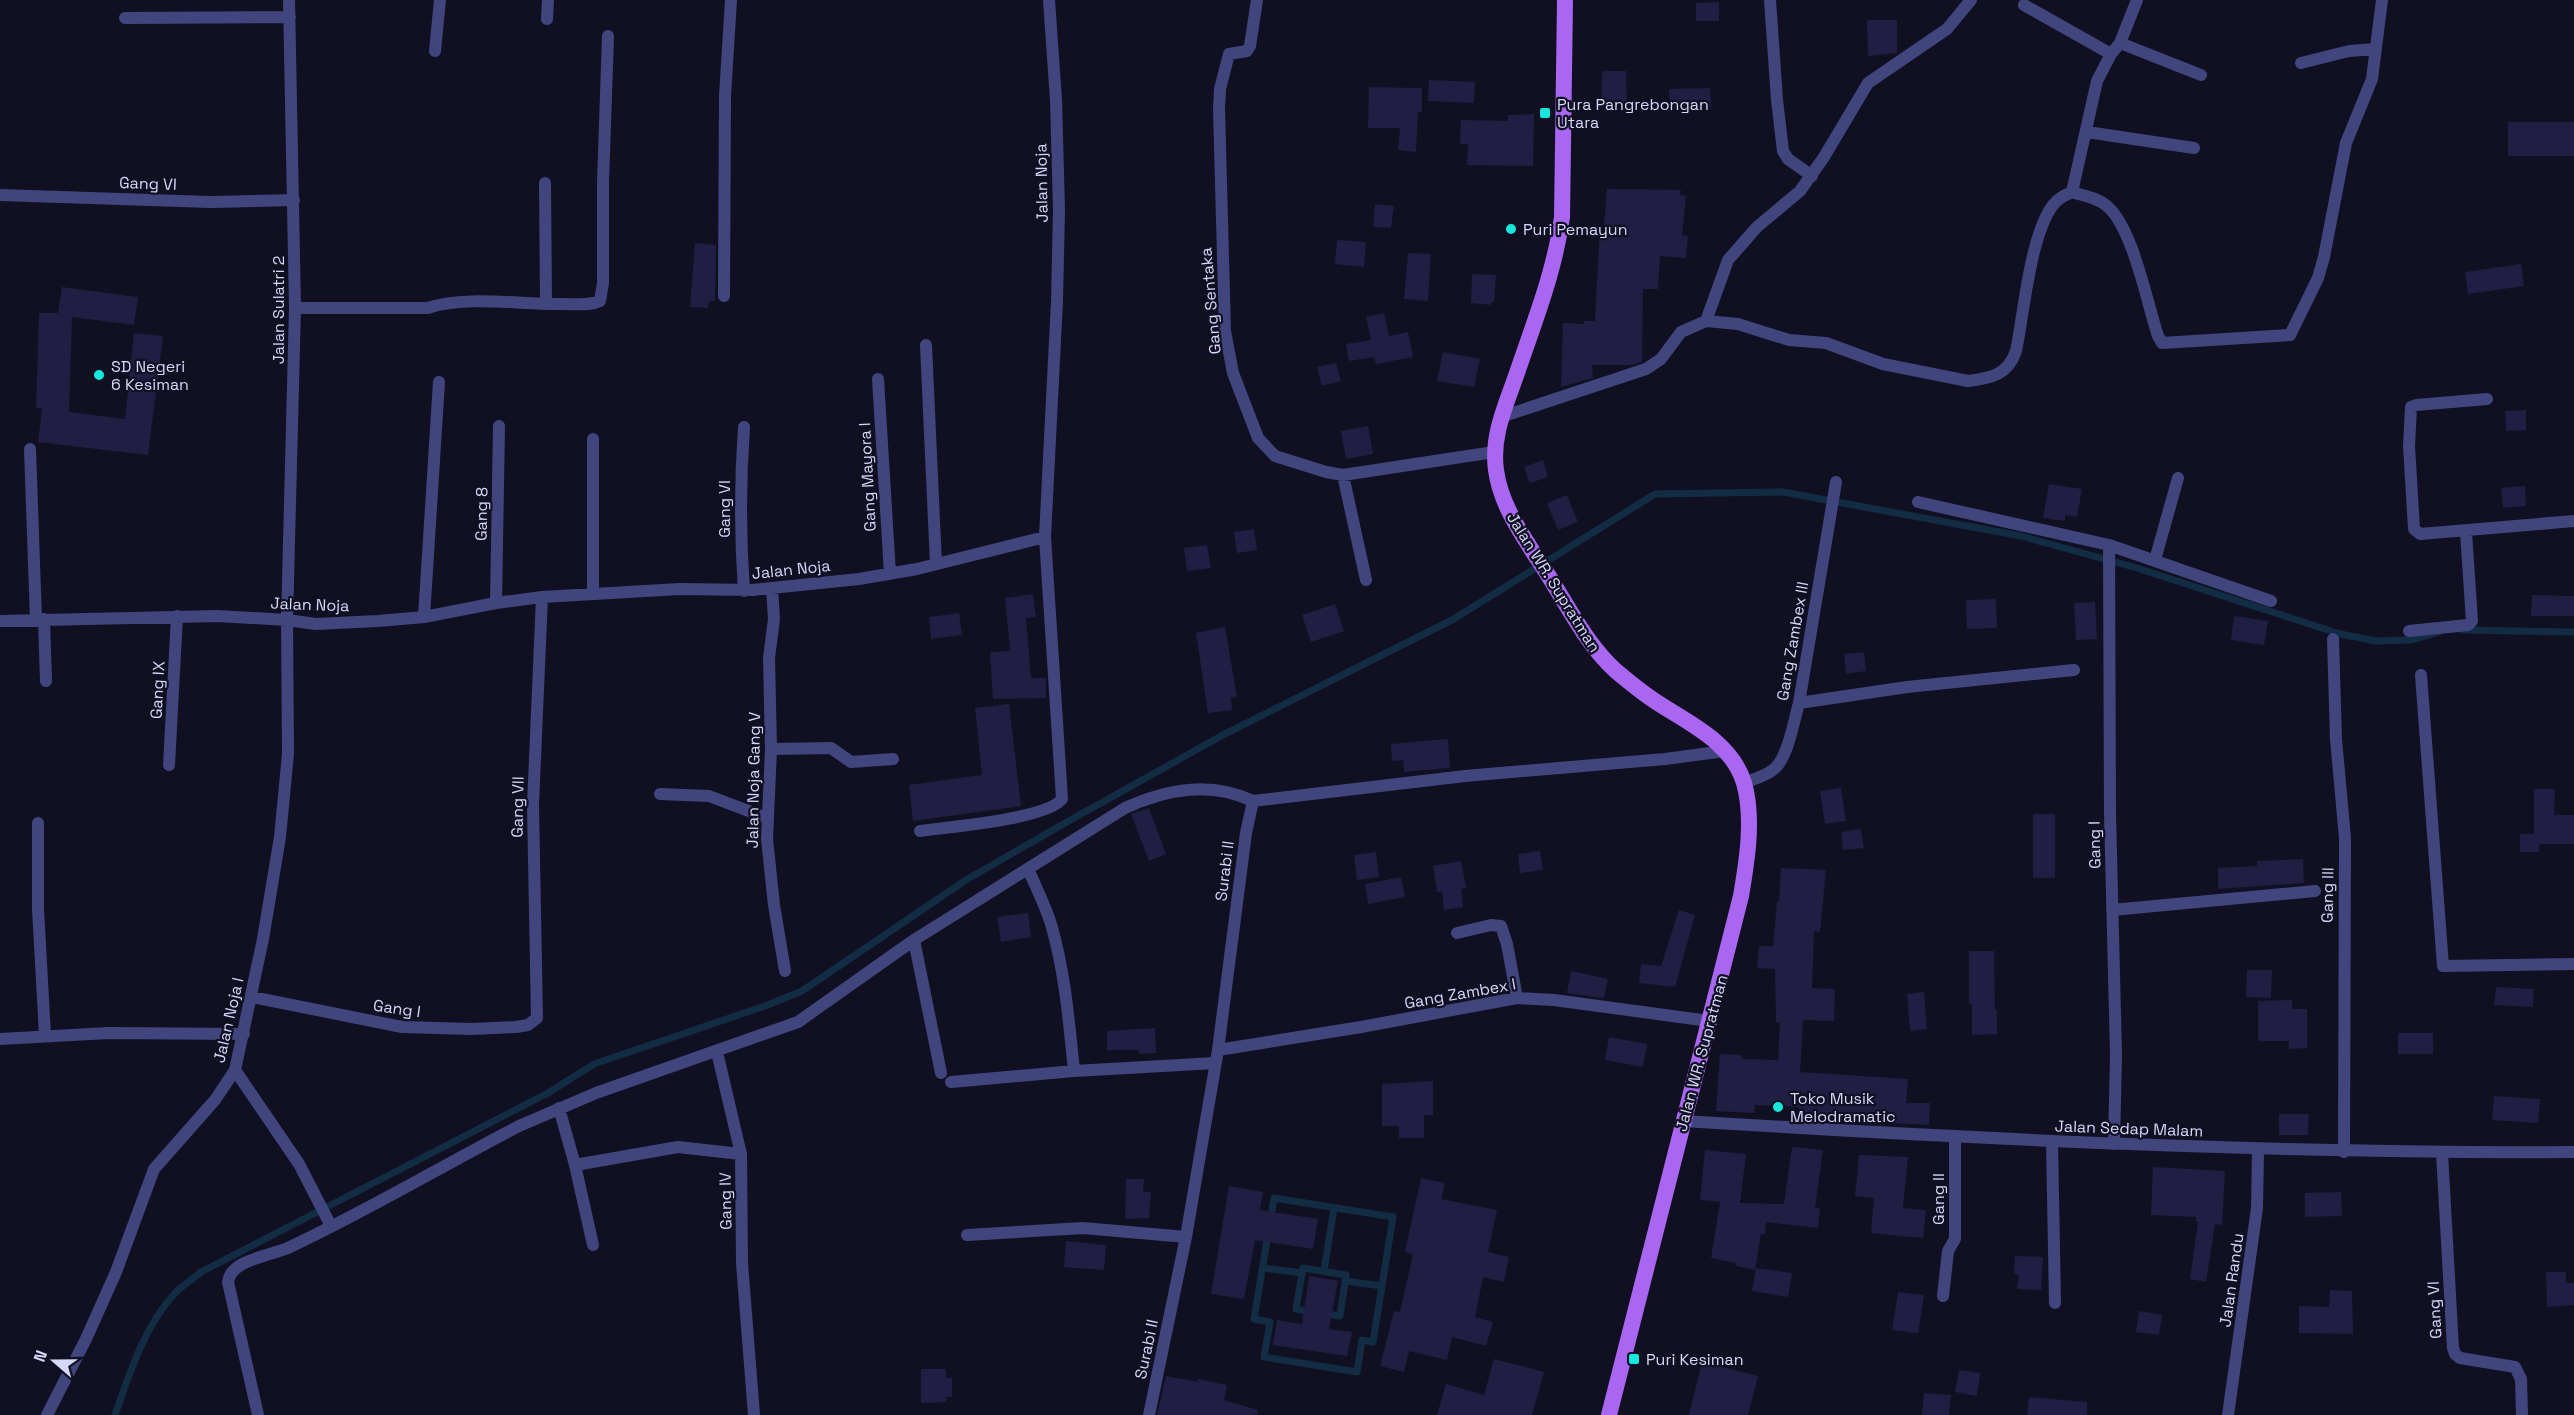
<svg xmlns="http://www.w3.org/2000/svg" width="2574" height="1415" font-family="'Space Grotesk',sans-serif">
<rect width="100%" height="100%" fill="#111022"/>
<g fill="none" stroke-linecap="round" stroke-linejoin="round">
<!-- stream -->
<path stroke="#122c44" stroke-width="7" d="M2462 630 2574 632
M1274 1198 1393 1217 1373 1342 1362 1340 1357 1372 1264 1357 1270 1322 1254 1319Z
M1263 1268 1302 1273
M1303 1268 1346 1275 1340 1316 1296 1309Z
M1324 1271 1334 1208
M1345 1281 1382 1286
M115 1415C130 1372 144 1327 175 1293 183 1285 193 1279 201 1272L548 1093 594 1064 765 1006 802 991 966 880 1058 827 1221 736 1452 620 1655 494 1783 492 2021 536 2137 568 2340 634 2376 641 2412 640 2439 632"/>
</g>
<!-- building -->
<path fill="#201e42" d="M1719 2V21H1696V3Z
M1867 20H1897V53L1868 56Z
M1602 71H1626L1627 105 1601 106Z
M1429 80 1475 82 1474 103 1428 101Z
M1369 87 1422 88V112H1418L1416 152 1398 150 1400 128H1368Z
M1710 88 1711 108 1670 109 1669 89Z
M1534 114 1533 166 1467 165 1468 144H1460L1461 120 1508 121V115Z
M2508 122H2574V156H2508Z
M1607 189 1681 190 1680 195 1686 196 1682 235 1688 236 1686 258 1660 256 1658 289H1643L1642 362 1632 365H1592L1593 378 1561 387 1563 323 1584 324V321H1595L1600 227H1604Z
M1375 204 1394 206 1391 228 1373 227Z
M1337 240 1366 242 1364 267 1335 264Z
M695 243 716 245 715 301H709L708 308 690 307Z
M1408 253 1431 254 1428 301 1404 299Z
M2521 264 2524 286 2468 294 2465 272Z
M1472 274 1496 275 1494 302H1491V305L1471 303Z
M62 287 138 297 134 325 72 317 69 412 125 419 134 333 163 336 148 455 38 442 42 408H36L39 313H58Z
M1384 313 1389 336 1408 332 1413 357 1376 364 1374 357 1349 361 1346 344 1371 340 1366 317Z
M1443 352 1480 359 1474 387 1437 381Z
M1336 363 1341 381 1322 386 1317 367Z
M2526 410V430L2506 431 2505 411Z
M1368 426 1373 454 1346 459 1341 431Z
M1543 460 1548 477 1530 483 1524 467Z
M2049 484 2082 489 2077 517 2065 515V521L2043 518Z
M2525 486 2526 506 2503 508 2501 488Z
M1567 495 1578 522 1558 530 1547 503Z
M1254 529 1257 550 1237 553 1234 532Z
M1207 545 1211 568 1187 571 1184 548Z
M1033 594 1036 617 1026 618 1031 678H1046V698L993 699 990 652 1010 651 1005 598Z
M2532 595 2574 596V616H2531Z
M1996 599 1997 628 1967 629 1966 600Z
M2095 602 2097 639 2076 640 2074 603Z
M1335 604 1344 631 1311 642 1302 615Z
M959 613 962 635 931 639 929 617Z
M2234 616 2268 621 2264 645 2231 640Z
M1225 627 1237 697 1231 698 1232 710 1208 713 1196 633Z
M1864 652 1866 671 1846 674 1844 654Z
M1009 704 1021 806 913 821 909 785 982 775 975 708Z
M1448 739 1450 768 1404 772 1403 760 1392 761 1391 744Z
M1841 788 1846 821 1825 824 1820 791Z
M2534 789H2555L2554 815H2574V844H2539V852H2520V834H2534Z
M1149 808 1166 854 1149 861 1131 814Z
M2033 814H2055V878H2033Z
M1861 829 1864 848 1843 850 1841 832Z
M1540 851 1543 870 1520 873 1518 854Z
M1376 852 1379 877 1357 880 1354 855Z
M2303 859 2304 883 2218 889V868L2257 866V861Z
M1461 861 1466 888 1461 889 1463 907 1444 910 1442 891 1437 892 1433 866Z
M1781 868 1826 870 1820 932 1814 931 1812 988 1835 989 1834 1021 1803 1020 1800 1072 1908 1079 1906 1103H1930L1929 1125 1798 1118 1799 1107 1755 1105 1754 1113 1716 1111 1720 1054 1742 1055V1059L1778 1060 1780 1023 1776 1022 1775 969 1757 968 1759 946H1773L1777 902H1779Z
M1401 877 1405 897 1368 904 1365 884Z
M1679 910 1695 915 1675 987 1639 983 1641 964 1661 966Z
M1028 913 1031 937 1001 942 997 917Z
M1969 951H1994L1995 1010H1997V1034L1972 1035V1004H1969Z
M2247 970H2272L2271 998 2246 997Z
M1571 971 1608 979 1604 998 1567 993Z
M2496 987 2534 989 2533 1007 2494 1005Z
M1924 992 1927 1029 1910 1031 1907 994Z
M2292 1000V1009H2307V1048L2289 1049V1041H2258V1001Z
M1155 1028 1156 1053 1139 1054V1050H1107V1031Z
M2398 1033H2433V1054H2398Z
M1609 1037 1647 1044 1643 1067 1605 1060Z
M1433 1081V1115H1424V1138H1399V1126H1382V1084Z
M2494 1096 2540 1099 2538 1123 2492 1120Z
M2279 1114H2309L2308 1135H2279Z
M1792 1147 1823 1150 1815 1208H1820L1818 1228 1766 1222 1765 1234H1761L1755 1270 1736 1266V1263L1711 1258 1720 1202 1700 1200 1705 1150 1746 1154 1740 1203 1784 1204Z
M1859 1155 1908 1157 1903 1208 1926 1210 1923 1238 1871 1233 1874 1198 1855 1196Z
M2153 1167 2225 1171 2222 1225 2215 1224 2206 1282 2190 1279 2198 1222 2196 1221V1217L2151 1215Z
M1421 1178 1445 1183 1441 1199 1497 1210 1488 1252 1509 1257 1504 1282 1483 1277 1475 1317 1493 1322 1486 1346 1452 1337 1447 1360 1409 1351 1404 1372 1380 1366 1394 1311 1400 1312 1413 1254 1405 1252Z
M1126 1179H1144L1143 1192H1151L1149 1218 1125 1219Z
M1229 1186 1263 1192 1260 1210 1318 1219 1313 1249 1255 1240 1244 1299 1211 1294Z
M2341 1192 2342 1216 2305 1217V1193Z
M1066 1241 1106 1245 1104 1270 1064 1267Z
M2015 1256 2043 1257 2041 1290 2017 1289 2019 1275 2014 1274Z
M1756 1268 1792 1273 1788 1297 1752 1291Z
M2546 1272H2566V1283H2574V1305L2547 1307Z
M1309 1276 1338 1281 1329 1329 1352 1332 1347 1356 1273 1345 1277 1320 1302 1324Z
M2330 1290 2352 1291 2353 1334 2299 1333V1306L2329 1307Z
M1898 1292 1924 1295 1918 1333 1892 1330Z
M2139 1311 2162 1315 2159 1335 2136 1332Z
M1494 1359 1544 1372 1532 1415H1437L1446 1384 1484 1395Z
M1702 1362 1758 1376 1748 1415H1689Z
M921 1369H946V1378H952V1397H946V1402L921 1403Z
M1959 1370 1980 1373 1977 1396 1955 1392Z
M1166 1376 1198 1382V1379L1227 1385 1224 1400 1258 1410 1257 1415H1157Z
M1924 1393 1951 1395 1949 1415H1922Z
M2029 1397 2087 1402V1415H2027Z"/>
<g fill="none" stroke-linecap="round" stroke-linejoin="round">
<!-- minor -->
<path stroke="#40467d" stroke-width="12" d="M1257 0 1250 46 1247 51 1229 54 1220 89 1219 109 1225 331 1233 373 1258 438 1275 456 1326 472 1343 475 1494 452
M1770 0 1777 100 1783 151 1788 159 1812 176
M2024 5 2111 54
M125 18 290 17
M547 19 548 0
M2120 43 2201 75
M435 51 440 0
M2301 63 2349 51 2375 49
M2087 132 2194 148
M545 183 546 304
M2072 192C2084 196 2098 198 2107 206 2133 228 2147 303 2158 336L2162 343 2290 335 2318 278 2324 257 2346 143 2372 79 2382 0
M2072 192 2097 81 2111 54 2120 43 2137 0
M0 195 210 202 294 200
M724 296 725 96 731 0
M295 308H428C466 295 522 305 563 304 575 304 589 306 600 301L603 283V183L608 36
M1706 321 1728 260 1757 227 1800 191 1824 157 1868 83 1947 29 1971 0
M926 345 936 564
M878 379 890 574
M2487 399 2416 405 2411 407 2409 446 2414 529 2420 534 2574 521
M1501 417 1646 369 1661 359 1681 332 1706 321 1738 324 1789 340 1826 343 1883 364 1968 381C1991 378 2008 375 2016 351 2024 313 2030 235 2053 205 2058 198 2065 195 2072 192
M744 427C740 482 740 536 744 591
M593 439V593
M30 449 36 620
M1343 475 1366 580
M1918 502 2109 545 2271 601
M2109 545 2110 813 2116 1055 2114 1144
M2155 560 2178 478
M772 588 774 619 769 658 771 749 767 839 774 905 785 971
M496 603 499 426
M424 617 439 382
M44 619 46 681
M0 621 217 616 287 620 316 624 378 621 424 617 496 603 542 597 680 589 752 590 859 579 917 569 1045 537
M2409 631 2468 625 2472 621 2466 532
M2333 639 2336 739 2345 838 2344 1152
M2421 675 2443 966 2574 964
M1799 703 1907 687 2074 670
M771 749 831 748 851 762 893 759
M169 765 177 616
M1744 783C1754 779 1766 776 1774 769 1788 758 1794 720 1799 703L1836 482
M660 794 709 796 767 818
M1253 801 1465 776 1665 759 1725 751
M38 823V909L45 1035
M920 831C948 827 1047 819 1062 799L1045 537 1057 301 1059 210 1056 100 1049 0
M1028 869C1036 887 1045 905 1051 924 1065 972 1069 1022 1074 1071
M2112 910 2315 891
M1457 933 1491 925 1501 926 1507 944 1517 998
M914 940 941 1073
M252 997 402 1027 472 1029 516 1027 528 1025 537 1018 533 805 542 597
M0 1039 108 1033 244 1034
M1218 1050 1361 1027 1517 998 1554 1000 1709 1021
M717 1052 741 1154
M235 1070 299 1164 331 1226
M951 1082 1074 1071 1215 1063
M559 1108 575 1165 593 1245
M2052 1141 2055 1303
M2442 1153 2453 1348 2455 1354 2460 1358 2515 1367 2521 1379 2522 1415
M575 1165 678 1147 741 1154 742 1263 754 1415
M967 1235 1083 1228 1186 1237
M1943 1296 1948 1251 1955 1239V1136
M47 1415 86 1339 116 1272 154 1169 215 1100 235 1070 263 939 280 837 288 754 287 620 295 308 289 0
M258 1415 228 1282C230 1260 272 1255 288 1248 367 1211 442 1166 519 1126L596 1093 798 1022 914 940 1125 808C1167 789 1210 781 1253 801
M1149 1415 1186 1237 1218 1050 1246 833 1253 801
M2228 1415 2257 1208 2258 1150"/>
<!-- tertiary -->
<path stroke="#40467d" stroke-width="12" d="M1683 1121C1980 1139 2277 1154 2574 1152"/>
<!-- primary -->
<path stroke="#a967f1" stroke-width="16" d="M1565 0 1562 217C1555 270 1535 320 1518 370 1507 403 1491 434 1496 470 1501 509 1528 543 1548 575 1569 608 1587 645 1616 671 1628 681 1640 691 1652 699 1685 722 1731 740 1744 783 1754 818 1747 861 1741 896L1609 1415"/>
</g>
<!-- markers -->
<g fill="#15e7dd" stroke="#111022" stroke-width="2">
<rect x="1539" y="107" width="12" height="12" rx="3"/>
<circle cx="1511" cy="229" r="6"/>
<circle cx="99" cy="375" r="6"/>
<circle cx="1778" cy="1107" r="6"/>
<rect x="1628" y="1353" width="12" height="12" rx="3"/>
</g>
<g text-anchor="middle" stroke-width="4.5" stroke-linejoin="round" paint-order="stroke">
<!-- poi labels -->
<g font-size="16" fill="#d6d7fb" stroke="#111022" text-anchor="start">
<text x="1557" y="110">Pura Pangrebongan<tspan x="1557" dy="18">Utara</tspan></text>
<text x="1523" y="235">Puri Pemayun</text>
<text x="111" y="372">SD Negeri<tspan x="111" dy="18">6 Kesiman</tspan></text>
<text x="1790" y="1104">Toko Musik<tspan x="1790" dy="18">Melodramatic</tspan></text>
<text x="1646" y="1365">Puri Kesiman</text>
</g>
<!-- street labels -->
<g font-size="16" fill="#d6d7fb" stroke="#111022">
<text transform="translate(148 183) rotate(2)" y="6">Gang VI</text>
<text transform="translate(1041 183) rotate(-91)" y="6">Jalan Noja</text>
<text transform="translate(1210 301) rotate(-95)" y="6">Gang Sentaka</text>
<text transform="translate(278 310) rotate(-90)" y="6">Jalan Sulatri 2</text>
<text transform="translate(867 477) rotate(-93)" y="6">Gang Mayora I</text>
<text transform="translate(724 509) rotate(-90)" y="6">Gang VI</text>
<text transform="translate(481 514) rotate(-89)" y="6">Gang 8</text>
<text transform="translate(791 569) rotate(-6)" y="6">Jalan Noja</text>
<text transform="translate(1554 582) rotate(58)" y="6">Jalan WR. Supratman</text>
<text transform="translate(310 604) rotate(2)" y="6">Jalan Noja</text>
<text transform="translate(1792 641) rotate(-80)" y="6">Gang Zambex III</text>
<text transform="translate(157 690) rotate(-87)" y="6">Gang IX</text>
<text transform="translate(753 780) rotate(-89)" y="6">Jalan Noja Gang V</text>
<text transform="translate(517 807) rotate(-89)" y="6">Gang VII</text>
<text transform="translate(2094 845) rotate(-91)" y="6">Gang I</text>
<text transform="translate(1224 871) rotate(-83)" y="6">Surabi II</text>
<text transform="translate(2327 895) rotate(-89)" y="6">Gang III</text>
<text transform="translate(1460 993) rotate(-10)" y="6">Gang Zambex I</text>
<text transform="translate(397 1008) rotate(8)" y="6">Gang I</text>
<text transform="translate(228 1020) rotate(-77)" y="6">Jalan Noja I</text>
<text transform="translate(1701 1053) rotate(-75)" y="6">Jalan WR. Supratman</text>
<text transform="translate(2129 1128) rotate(2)" y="6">Jalan Sedap Malam</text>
<text transform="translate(1938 1199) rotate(-90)" y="6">Gang II</text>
<text transform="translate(725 1201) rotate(-91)" y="6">Gang IV</text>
<text transform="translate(2231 1280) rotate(-82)" y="6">Jalan Randu</text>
<text transform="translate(2434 1310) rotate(-93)" y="6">Gang VI</text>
<text transform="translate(1146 1349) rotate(-78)" y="6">Surabi II</text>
</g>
</g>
<!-- north arrow -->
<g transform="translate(54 1361) rotate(290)" stroke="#111022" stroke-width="4.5" paint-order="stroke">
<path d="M0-4.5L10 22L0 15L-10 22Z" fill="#d6d7fb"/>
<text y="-9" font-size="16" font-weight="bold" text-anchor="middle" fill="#d6d7fb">N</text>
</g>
</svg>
